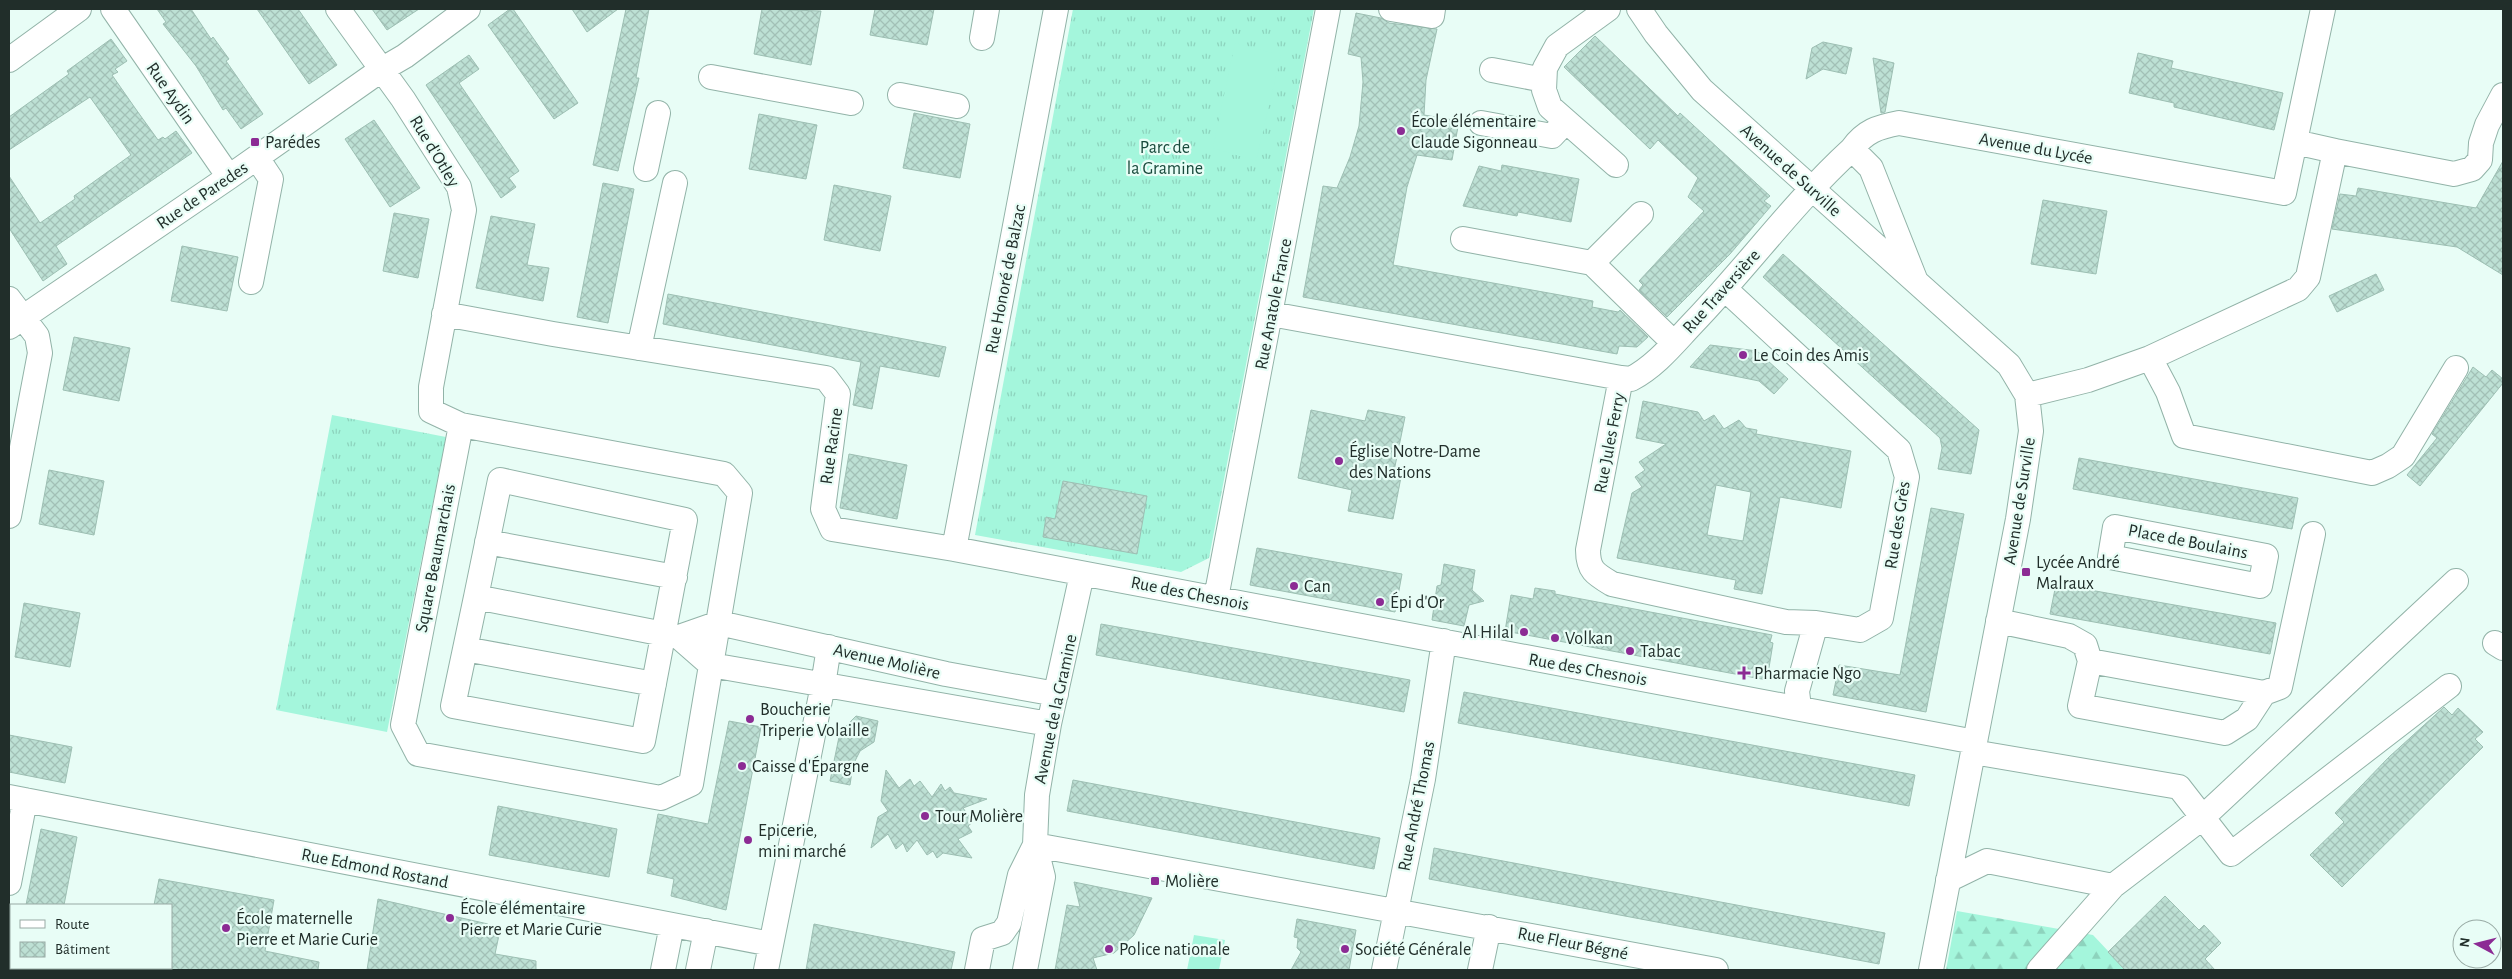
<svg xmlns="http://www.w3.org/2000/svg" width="2512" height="979" font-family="'Alegreya Sans',sans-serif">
<defs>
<pattern id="grass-tufts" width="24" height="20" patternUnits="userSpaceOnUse" patternTransform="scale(1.25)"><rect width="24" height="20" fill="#a4f6dc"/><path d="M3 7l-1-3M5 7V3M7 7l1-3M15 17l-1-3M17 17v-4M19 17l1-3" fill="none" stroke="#8dd3bd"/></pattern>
<pattern id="forest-firs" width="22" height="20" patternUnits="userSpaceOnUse" patternTransform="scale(1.25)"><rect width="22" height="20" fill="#a4f6dc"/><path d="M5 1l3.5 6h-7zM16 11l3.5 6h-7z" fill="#8dd3bd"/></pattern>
<pattern id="building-cross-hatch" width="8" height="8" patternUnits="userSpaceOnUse" patternTransform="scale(1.25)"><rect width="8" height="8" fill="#bde0d4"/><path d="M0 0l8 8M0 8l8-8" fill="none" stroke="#a2c0b6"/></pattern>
</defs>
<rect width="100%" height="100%" fill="#e8fdf6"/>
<!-- grass -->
<path fill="url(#grass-tufts)" d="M1073 9H1314L1209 558 1181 572 975 535Z
M332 415 446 437 387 732 276 710Z"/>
<!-- forest -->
<path fill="url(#forest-firs)" d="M1957 911 2093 935 2126 970H1946Z"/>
<!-- pitch -->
<path fill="#a4f6dc" d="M1235 43 1281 55 1256 161 1213 148Z
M1194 935 1225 940 1219 970H1187Z"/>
<!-- building -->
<path fill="url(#building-cross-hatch)" stroke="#9dbfb3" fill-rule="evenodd" d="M157 9H191L211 39 213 37 229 59 226 61 263 114 241 129 226 108 223 110 196 66 163 24 166 22Z
M257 9H298L337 65 309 84Z
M372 9H419L387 30Z
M510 9H513L578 103 554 119 488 25Z
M572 9H618L587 32Z
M626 9H649L636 78H639L618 171 593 165Z
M762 9 821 11 811 65 754 54Z
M875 9H934L927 45 870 35Z
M1356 13 1381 18 1389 23 1437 29 1426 80 1424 115 1459 121 1452 160 1417 155 1407 187 1393 265 1593 301 1592 307 1618 312 1620 310 1648 337 1637 347 1619 346 1617 354 1303 297 1323 186 1337 188 1350 157 1359 126 1363 82 1361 57 1348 54Z
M1595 36 1678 116 1680 113 1770 196 1764 201 1771 206 1730 254 1667 317 1639 290 1643 285 1639 281 1704 211 1688 197 1698 178 1658 140 1650 149 1564 67Z
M111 39 127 61 115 69 118 72 112 75 135 108 158 140 163 137 165 139 176 131 192 153 56 246 67 264 43 281 9 228V176L40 223 75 199 74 196 81 191 131 155 90 97 9 150V117L69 74 67 71Z
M1823 42 1852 48 1846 74 1823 69 1806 79 1812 48Z
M2138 53 2173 61 2171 68 2283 93 2274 130 2174 107V103L2129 93Z
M469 55 479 69 459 83 519 171 509 178 516 187 501 198 426 85Z
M1873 58 1894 63 1885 112 1881 113Z
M914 113 970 124 960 178 903 168Z
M759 114 817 125 806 179 749 169Z
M374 120 420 188 390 207 345 139Z
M2503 161V275L2457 247 2332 229 2340 194 2356 196 2358 188 2476 208Z
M1502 165 1579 179 1571 222 1518 212 1517 216 1463 206 1479 166 1501 171Z
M603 183 634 189 608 323 577 317Z
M834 185 891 196 880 251 824 240Z
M2043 200 2107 211 2096 274 2031 264Z
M394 213 429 219 418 278 383 271Z
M491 216 535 224 527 265 549 268 543 301 476 288Z
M182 246 238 257 227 311 171 301Z
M1783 254 1979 430 1971 474 1938 469 1942 448 1940 438 1763 277Z
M2376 274 2384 290 2337 312 2329 296Z
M668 294 946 347 939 377 880 366 872 409 853 405 861 362 663 324Z
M74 337 130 348 119 401 63 390Z
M1710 345 1757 351 1788 379 1774 394 1759 381 1690 367Z
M2473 367 2486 377 2492 370 2503 379V383L2420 486 2407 475 2437 438 2432 434Z
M1643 401 1698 412 1704 421 1714 415 1724 429 1739 420 1746 428 1757 430 1756 434 1851 451 1841 508 1780 497 1762 594 1734 589 1736 580 1617 558 1632 493 1642 487 1635 477 1645 470 1639 462 1666 444 1636 438ZM1716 485 1751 492 1743 541 1707 535Z
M1311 410 1365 421 1368 410 1405 417 1393 476 1401 477 1393 519 1348 511 1352 490 1298 478Z
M849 454 907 465 897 519 840 508Z
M2079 458 2298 498 2292 529 2073 489Z
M49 470 104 481 94 535 39 524Z
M1063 481 1147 496 1137 554 1043 537 1046 517 1055 519Z
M1931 508 1964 514 1926 712 1833 695 1839 665 1900 675Z
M1257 548 1402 574 1395 612 1250 585Z
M1444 564 1475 570 1472 590 1484 601 1469 605 1464 626 1432 620 1437 586 1441 585Z
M2056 584 2276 623 2270 654 2050 614Z
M1535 588 1555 591V594L1772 635 1770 642 1773 643 1767 680 1505 631 1511 595 1533 599Z
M24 603 80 613 70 667 15 657Z
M1101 624 1410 680 1404 712 1096 655Z
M1464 692 1915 775 1909 806 1458 723Z
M2444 707 2452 715 2458 708 2483 732 2475 739 2483 747 2342 887 2310 855 2344 822 2335 813 2389 757Z
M856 716 878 721 874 742 860 751 853 765 850 785 830 781 840 732Z
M729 721 761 727 726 910 671 896 674 879 647 873 658 814 708 824Z
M9 735 72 747 65 783 9 772Z
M886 770 899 788 910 779 914 786 920 781 932 797 941 784 945 791 950 787 954 793 987 799 963 808 973 822 968 826 972 832 958 839 972 858 943 853 937 858 933 851 927 855 917 840 907 852 903 843 896 849 888 834 871 848 878 817 888 811 881 801Z
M1073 780 1380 838 1374 869 1067 811Z
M498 806 617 829 609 877 489 855Z
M41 829 77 837 64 905H26Z
M1434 848 1885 933 1879 964 1429 879Z
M159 879 274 900 265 951 319 962 318 970H171V905H154Z
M1074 882 1152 898 1134 935 1114 953 1093 958 1097 970H1055L1067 905 1080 907Z
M2165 896 2199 930 2204 925 2221 943 2205 959 2215 970H2125L2108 952Z
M378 899 488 924V929L499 935 495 954 536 961V970H367Z
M1297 919 1356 930 1349 970H1291L1301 952 1297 948 1298 938 1294 937Z
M814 924 955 952 951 970H806Z"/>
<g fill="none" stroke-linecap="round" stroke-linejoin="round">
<!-- minor casing -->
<g stroke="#92b3a8" stroke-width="26">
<path id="minor" d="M113 9 229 177
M338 9 403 99 459 187 464 210 431 387V411L461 425
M1391 9 1432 16 1433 9
M1608 9 1557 46 1545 68 1544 90 1550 107 1616 165
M1639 9 1656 34 1702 90 2009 365 2027 395 2031 431 2018 519 1931 970
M982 38 987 9
M9 60 79 9
M1492 70 1544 80
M711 77 851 103
M900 95 957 106
M1481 123 1552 136 1566 121
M1852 149 1871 168 1915 279
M2335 151 2454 174 2472 169 2480 160 2481 143 2487 125 2503 95
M646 169 658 113
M1463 239 1592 263 1641 214
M1592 263 1674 343
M251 282 271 179 257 158
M9 299 37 336 40 353 9 516
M444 314 553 334 826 378 838 394 823 509 832 529 954 549 1975 742
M1271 314 1621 378 1588 550C1588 570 1595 574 1612 584L1786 622 1816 623 1860 630 1881 618 1907 477 1899 450 1725 289
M9 327 229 177 381 70 405 56 468 9
M639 348 675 183
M2150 358 2298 289 2308 277 2335 151 2295 142
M1621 378 1631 379C1656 366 1674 343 1693 323 1747 267 1794 202 1852 149 1865 131 1878 127 1899 123L2284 193 2323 9
M2027 395 2088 380 2150 358 2168 392 2184 436 2372 473 2388 466 2403 456 2456 368
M461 425 724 474 740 493 691 784 661 798 418 754 403 725Z
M2115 527 2266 556 2260 586 2110 557Z
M487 542 675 577
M954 549 1056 9
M476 597 500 480 685 520 643 741 453 706 476 597 664 634 679 637
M1216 598 1328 9
M1998 621 2069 636 2085 645 2090 661 2264 693 2280 687 2313 534
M2495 643 2503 648
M465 649 654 684
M2090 661 2080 706 2225 733 2247 719 2264 693
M711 665 679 637 719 623 946 674 1056 694
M711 665 1049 724
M1799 708 1797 691 1816 623
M1973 752 2179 787 2231 854 2449 686
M9 797 771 944
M1035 845 1716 970
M1948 880 1987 861 2113 886 2202 818 2456 581
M9 883 25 800
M663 970 672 925
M698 970 706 931
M766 970 823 685 829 647
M977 970 983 939 1002 933 1009 923 1020 875 1035 845
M1025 970 1043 877 1035 845 1037 795 1049 724 1082 574
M1384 970 1423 779 1444 641
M1480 970 1489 927
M2039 970 2113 886"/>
</g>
<!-- minor -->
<use href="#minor" stroke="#fff" stroke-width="24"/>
</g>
<!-- markers -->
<g fill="#8c2b94" stroke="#e8fdf6" stroke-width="2">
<circle cx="1401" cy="131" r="5"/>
<rect x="250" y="137" width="10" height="10" rx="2.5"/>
<circle cx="1743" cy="355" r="5"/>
<circle cx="1339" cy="461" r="5"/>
<rect x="2021" y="567" width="10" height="10" rx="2.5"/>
<circle cx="1294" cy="586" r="5"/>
<circle cx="1380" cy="602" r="5"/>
<circle cx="1524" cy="632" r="5"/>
<circle cx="1555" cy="638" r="5"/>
<circle cx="1630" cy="651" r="5"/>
<path d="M1741.5 665.5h5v5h5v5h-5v5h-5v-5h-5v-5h5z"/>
<circle cx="750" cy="719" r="5"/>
<circle cx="742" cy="766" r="5"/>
<circle cx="925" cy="816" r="5"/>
<circle cx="748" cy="840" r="5"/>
<rect x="1150" y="876" width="10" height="10" rx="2.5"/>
<circle cx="450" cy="918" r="5"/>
<circle cx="226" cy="928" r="5"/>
<circle cx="1109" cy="949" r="5"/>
<circle cx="1345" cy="949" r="5"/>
</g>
<g text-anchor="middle" stroke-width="4.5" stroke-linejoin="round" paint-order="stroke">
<!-- street labels -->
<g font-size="18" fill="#212e2a" stroke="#e8fdf6">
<text transform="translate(171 93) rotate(55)" y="6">Rue Aydin</text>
<text transform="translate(2036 148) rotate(10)" y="6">Avenue du Lycée</text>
<text transform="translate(435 151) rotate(59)" y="6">Rue d'Otley</text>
<text transform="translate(1791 170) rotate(42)" y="6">Avenue de Surville</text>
<text transform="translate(202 195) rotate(-34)" y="6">Rue de Paredes</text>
<text transform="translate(1005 279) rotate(-79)" y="6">Rue Honoré de Balzac</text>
<text transform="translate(1721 291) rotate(-48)" y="6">Rue Traversière</text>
<text transform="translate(1273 304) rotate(-79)" y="6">Rue Anatole France</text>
<text transform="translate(1609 443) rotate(-79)" y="6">Rue Jules Ferry</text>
<text transform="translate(831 446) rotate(-82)" y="6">Rue Racine</text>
<text transform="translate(2019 501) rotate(-81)" y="6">Avenue de Surville</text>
<text transform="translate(1897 525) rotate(-81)" y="6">Rue des Grès</text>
<text transform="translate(2188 541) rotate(11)" y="6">Place de Boulains</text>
<text transform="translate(435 558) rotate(-79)" y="6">Square Beaumarchais</text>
<text transform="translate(1190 593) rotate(11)" y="6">Rue des Chesnois</text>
<text transform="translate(887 661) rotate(13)" y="6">Avenue Molière</text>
<text transform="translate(1588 669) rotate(10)" y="6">Rue des Chesnois</text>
<text transform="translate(1055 709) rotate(-78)" y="6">Avenue de la Gramine</text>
<text transform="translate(1416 806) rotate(-79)" y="6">Rue André Thomas</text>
<text transform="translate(375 868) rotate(11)" y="6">Rue Edmond Rostand</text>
<text transform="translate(1573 943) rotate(11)" y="6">Rue Fleur Bégné</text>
</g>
<!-- poi labels -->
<g font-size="18" fill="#212e2a" stroke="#e8fdf6" text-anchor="start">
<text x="1411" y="127">École élémentaire<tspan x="1411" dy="21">Claude Sigonneau</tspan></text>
<text x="265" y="148">Parédes</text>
<text x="1753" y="361">Le Coin des Amis</text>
<text x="1349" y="457">Église Notre-Dame<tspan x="1349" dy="21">des Nations</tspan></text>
<text x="2036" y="568">Lycée André<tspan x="2036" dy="21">Malraux</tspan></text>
<text x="1304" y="592">Can</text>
<text x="1390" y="608">Épi d'Or</text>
<text x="1514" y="638" text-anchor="end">Al Hilal</text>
<text x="1565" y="644">Volkan</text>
<text x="1640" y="657">Tabac</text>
<text x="1754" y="679">Pharmacie Ngo</text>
<text x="760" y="715">Boucherie<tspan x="760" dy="21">Triperie Volaille</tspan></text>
<text x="752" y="772">Caisse d'Épargne</text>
<text x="935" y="822">Tour Molière</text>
<text x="758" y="836">Epicerie,<tspan x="758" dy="21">mini marché</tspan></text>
<text x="1165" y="887">Molière</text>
<text x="460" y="914">École élémentaire<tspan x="460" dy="21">Pierre et Marie Curie</tspan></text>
<text x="236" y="924">École maternelle<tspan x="236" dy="21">Pierre et Marie Curie</tspan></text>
<text x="1119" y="955">Police nationale</text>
<text x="1355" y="955">Société Générale</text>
</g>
<!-- park labels -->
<g font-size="18" fill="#184a3c" stroke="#e8fdf6">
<text x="1165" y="153">Parc de<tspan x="1165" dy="21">la Gramine</tspan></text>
</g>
</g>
<!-- border -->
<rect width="2512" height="979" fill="none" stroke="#212e2a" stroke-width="20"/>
<!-- legend -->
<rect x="10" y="904" width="162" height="65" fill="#e8fdf6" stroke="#98aaa4"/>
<rect x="20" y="920" width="25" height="8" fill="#ffffff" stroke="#98aaa4"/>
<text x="55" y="929" font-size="15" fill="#212e2a">Route</text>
<rect x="20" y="942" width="25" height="15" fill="url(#building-cross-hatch)" stroke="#98aaa4"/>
<text x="55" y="954" font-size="15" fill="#212e2a">Bâtiment</text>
<!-- north arrow -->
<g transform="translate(2477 944) rotate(277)"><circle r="24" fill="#e8fdf6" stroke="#98aaa4"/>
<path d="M0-4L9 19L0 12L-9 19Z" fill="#8c2b94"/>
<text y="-8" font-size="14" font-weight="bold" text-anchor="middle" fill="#212e2a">N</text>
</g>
</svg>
